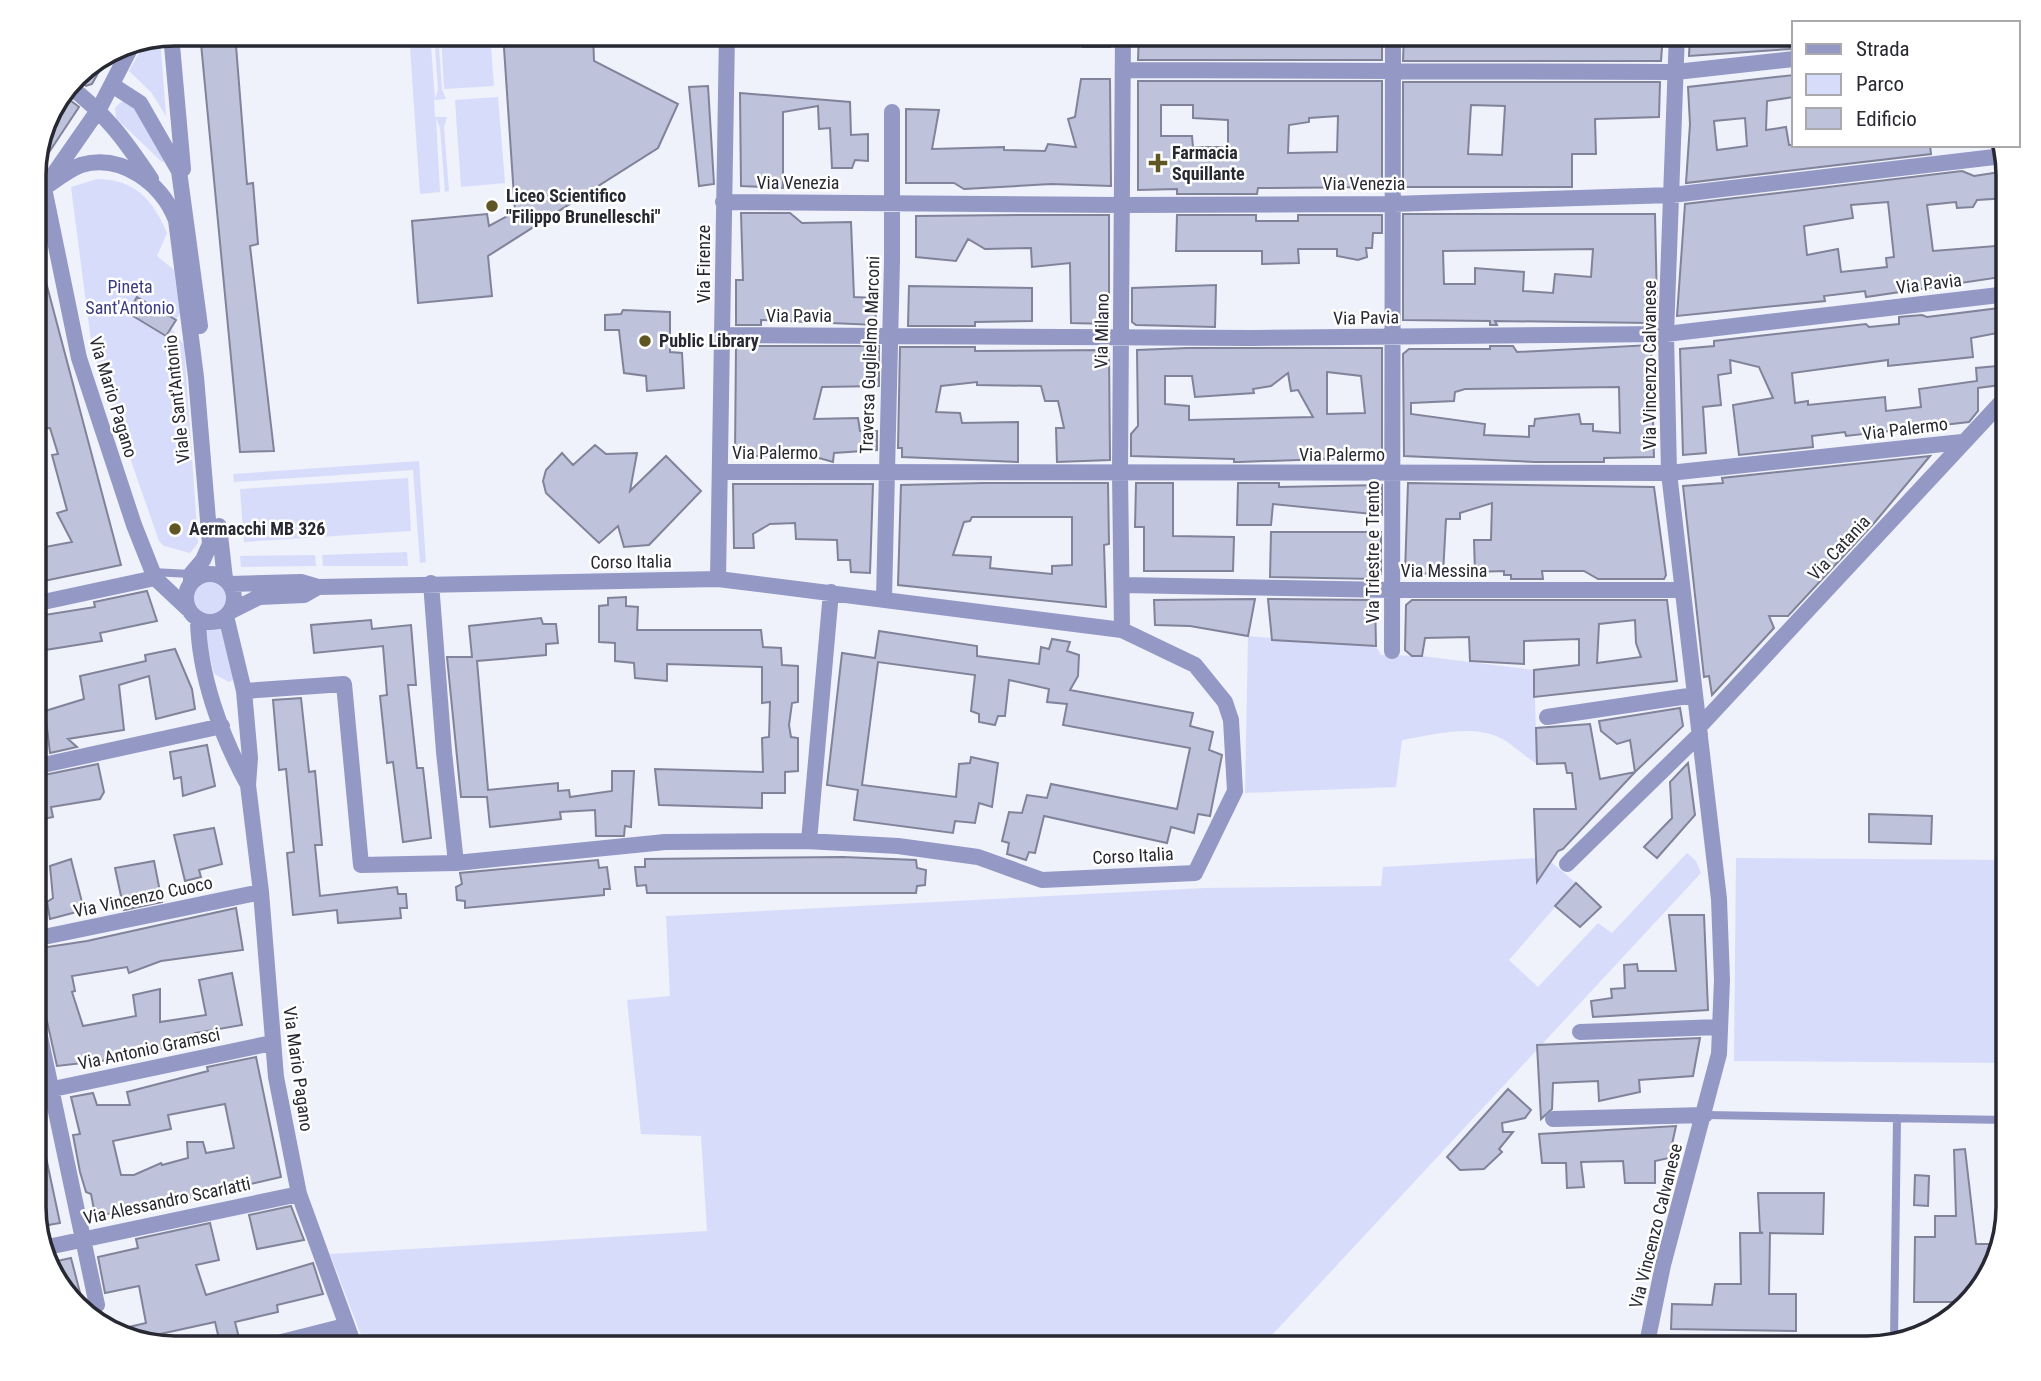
<svg xmlns="http://www.w3.org/2000/svg" width="2041" height="1381" font-family="'Roboto Condensed',sans-serif">
<rect width="100%" height="100%" fill="#eff1fb"/>
<!-- green -->
<path fill="#d8dcfb" d="M409 33H430L435 99 438 90 434 33H438L442 89 446 99 434 100 435 117H447L444 127 449 191 445 192 440 128 436 118 440 192 420 194Z
M441 33H490L494 86 444 89Z
M160 36 166 116 151 92 129 71 147 39Z
M498 97 505 183 461 187 455 100Z
M121 102H130L165 159 163 163 116 118 115 108Z
M97 179C135 179 153 200 167 233L157 256 174 270 180 313 171 328 184 345 198 543 190 553 164 546 159 541 92 349 71 187Z
M419 461 426 562 420 563 413 470 234 482 233 474Z
M408 478 411 531 244 542 240 489Z
M407 552 408 566H323L322 555Z
M315 555 316 566 241 567 240 556Z
M193 598a17 17 0 1 1 34 0a17 17 0 1 1-34 0Z
M222 627 235 679 229 682 214 674 203 628Z
M1248 636 1376 646 1381 655 1422 656 1534 670 1537 764C1526 757 1516 748 1506 741 1476 722 1434 735 1402 740L1396 787 1245 793Z
M1687 853 1696 861 1701 873 1260 1348H366L330 1254 707 1231 701 1136 641 1134 627 1000 670 996 666 916 1205 888 1381 886 1383 867 1536 858 1537 868 1542 873 1551 862 1576 883 1509 960 1538 987 1598 923 1612 933Z
M1736 858 2008 860V1063L1734 1061Z"/>
<!-- building -->
<path fill="#bec2da" stroke="#808399" stroke-width="2" fill-rule="evenodd" d="M200 33H235L247 184 253 183 258 244 250 246 274 451 240 452Z
M503 33H593L594 61 678 104 658 148 488 256 492 296 418 303 412 221 487 214 489 226 515 212Z
M1084 33H1110V47H1083Z
M1139 33H1248V38H1284V33H1382V60H1138Z
M1404 33H1663L1661 61H1403Z
M1690 33H1787L1790 49 1689 56Z
M111 50 92 84 86 86 74 76Z
M1794 75V97L1767 101 1766 130 1786 127 1789 145H1930L1931 154 1686 183 1690 124 1688 87ZM1745 118 1747 146 1717 150 1714 121Z
M1081 79H1110L1111 186 1051 184 964 189 954 183H906V109L939 110 932 149 1004 147V150L1045 151 1048 144 1076 147 1068 119 1075 117Z
M1138 81H1382V187L1258 188 1257 194H1177V189L1138 190ZM1161 105H1193V118L1228 120V147H1193L1192 136H1161ZM1338 116 1337 152 1288 153 1289 125 1309 122V118Z
M1403 82H1660L1659 117 1595 119 1596 154H1572V187H1403ZM1471 105 1505 106 1502 155 1468 154Z
M708 86 714 184 699 186 689 87Z
M740 93 850 102 851 135 868 134V161L855 160 852 168H832L830 128 819 129 818 106 783 112V188L741 186Z
M62 94 79 107 34 175 44 120Z
M1962 171 1974 176 2007 171 2008 198 1977 200 1973 207 1957 208 1956 202 1927 205 1933 251 2008 245V276L1866 297 1865 291 1824 296 1825 301 1677 316 1685 204ZM1888 202 1894 257 1886 258 1887 267 1841 272 1838 249 1807 255 1804 226 1853 218 1851 205Z
M741 213H790L802 223 851 222 854 297 875 298 876 325 761 320V325H736V280H743Z
M1403 214H1655L1657 304H1651V323L1495 321 1497 325H1490V321L1403 320ZM1593 249 1591 277 1555 274 1553 293 1523 291 1524 272 1475 268V284H1444L1443 251Z
M1030 215H1109V324L1071 323 1070 263 1032 267 1031 248 985 249 968 239 956 261 916 257V216Z
M1177 215H1256V221H1298V215H1382V233H1373L1372 248H1366L1367 257 1358 260 1337 256V249H1298L1299 263 1262 264V251H1176Z
M38 252 121 565 34 583V549L72 542 57 513 67 510 52 455 58 454 50 428 34 429V253Z
M1216 285 1215 327 1136 325 1132 322V288Z
M909 286 1032 288V321L975 322V326H908Z
M137 297 176 320 166 336 128 313Z
M2008 307V331L1971 338 1973 357 1888 366V360L1792 373 1795 403 1808 401V405L1885 397 1886 411 1921 407 1919 389 1977 381 1976 368 2008 365V384L1978 388V411L1969 422 1846 436 1845 432 1812 436 1813 447 1739 455 1733 405 1773 398 1759 367 1730 360 1731 373 1718 375 1721 405 1703 407 1706 453 1683 455 1680 349 1714 346V341L1866 324 1869 327 1899 324V317L1922 315 1927 317Z
M623 310 670 312V352L682 353 684 388 647 391 646 376 624 373 619 330H605V315L621 314Z
M1651 345 1654 457 1604 458V462H1535L1404 456 1403 354 1409 349H1490V346H1513L1517 352ZM1619 387 1620 433 1593 431V424H1581L1579 414 1535 419 1534 426H1529V437L1484 435 1485 424 1411 414V403L1454 401 1455 392 1465 389Z
M736 346H879V386L822 387 814 419 858 418 860 431H877V450L834 453 833 462 812 456H735Z
M900 347H975V351L1109 350 1110 460 1057 462 1056 428H1064L1058 401H1045L1041 386 977 385V382L941 386 936 412 960 413 962 423 1018 422V462L902 457V448H898Z
M1187 348H1382V457L1239 462H1234V459L1131 456V434L1138 426 1137 350ZM1327 372 1361 376 1365 413 1327 414ZM1288 373 1291 391 1298 390 1313 417 1189 420V406L1165 404V376H1192L1195 397 1254 393 1253 389 1271 386Z
M595 445 606 454 637 453 630 491 666 456 701 491 649 545 624 547 618 526 599 543 546 493 543 481 546 470 562 453 573 465Z
M1930 456 1875 522 1788 616H1769L1774 628 1712 695 1709 676 1704 677 1683 486 1723 483 1722 478Z
M983 483H1108L1109 544 1104 545 1106 607 898 585 901 485ZM972 517H1072V565L1052 566V574L990 568 991 557 953 555 964 522 970 521Z
M1136 483H1173V536L1234 537 1233 571H1144V527H1135Z
M1238 483H1279V487L1382 485V515L1273 504 1271 525H1237Z
M1408 483 1654 487 1666 575 1664 579H1598L1584 571H1542L1543 579H1511V575H1504V571L1475 572 1474 540H1491L1492 503 1460 513V519H1446L1443 574 1405 573Z
M733 484H873L870 573 851 572 850 560H838L837 540 796 539 795 523 770 524 753 534 754 548H734Z
M1271 532H1381V574H1374L1375 579 1270 577Z
M147 591 157 621 100 633 102 641 45 650 38 616 95 607 94 602Z
M626 597V606L638 607 637 630H761L763 647 781 648 782 665 798 666V702L792 703 789 725 791 737 798 738V771L785 772V793H762V808L659 805 655 769 763 772 762 738 769 737 770 702 762 703V667L667 664V681L635 678 634 663 615 661V643L599 642V606L608 605V598Z
M1255 599 1248 636 1190 626 1155 625 1154 600Z
M1268 599 1375 600 1376 646 1272 640Z
M1412 600H1667L1677 681 1534 697V670L1579 665V639L1524 641V664L1470 661 1469 637 1425 638 1422 656H1412L1405 650 1406 605ZM1635 620 1636 643 1641 657 1597 663 1599 624Z
M541 618 543 624H556L558 643 546 644V655L477 661 488 790 558 783V791L569 790 570 797 612 791V771H634L631 827 625 826 624 836H596L595 810 560 812 561 819 490 827 487 797H461L447 657H472L469 626Z
M371 620 372 629 411 625 416 685H408L417 768H423L431 838 403 842 393 762 387 763 380 696 387 695 383 646 314 653 311 625Z
M879 631 977 646V656L1039 664 1041 647 1049 649 1052 639 1070 642 1067 651 1079 655 1078 676 1070 690 1193 713 1190 726 1213 732 1209 750 1222 755 1210 816 1198 814 1194 833 1171 827 1167 843 1044 816 1035 853 1029 852 1026 860 1007 854 1009 843 1002 841 1009 812 1022 813 1027 795 1047 798 1051 784 1177 809 1190 748 1063 725 1067 704 1047 702 1049 689 1009 680 1005 716H998L995 725 979 722V714L971 711 975 675 878 662 862 785 956 797 959 764 970 763 971 757 998 763 992 807 979 803 975 823 955 821 953 833 854 820 858 790 827 785 842 653 875 658Z
M175 649 192 689 195 709 156 719 149 676 119 685 124 730 68 739 77 747 50 753 45 711 84 699 80 676 146 661 145 655Z
M301 698 309 772 315 771 322 845H315L320 896 397 887 398 894H406L407 908H400L401 918 338 923 337 910 293 915 287 853 294 852 286 769 279 770 273 700Z
M1680 708 1683 726 1635 772 1630 740 1617 744 1601 731 1599 721Z
M1590 724 1600 779 1635 772 1563 849 1558 851 1537 882 1534 809H1576L1572 773H1567L1565 763 1537 764 1536 728Z
M207 745 215 786 183 796 181 777 174 779 170 752Z
M1688 763 1695 815 1657 858 1644 847 1672 818 1670 782Z
M98 764 104 792 100 799 51 807 53 817 34 821V777Z
M1869 814 1932 816 1931 844 1869 842Z
M214 828 222 864 199 870 201 877 185 881 174 835Z
M843 857 916 860 917 868 926 870 925 885 917 886 916 893H647L646 885 637 886 635 867H645V859Z
M71 859 84 910 50 919 47 902 53 898 50 866Z
M598 860 599 868 607 867 610 889H604V895L465 908V901L457 900 456 887 462 884 460 873Z
M154 861 162 902 124 910 115 868Z
M1576 883 1601 907 1580 927 1555 906Z
M236 908 243 950 161 961 129 973 127 967 72 976 75 991 72 992 83 1026 136 1016 133 995 160 989V1022L206 1015 199 980 232 973 242 1025 195 1033 196 1041 109 1060 57 1066 34 963V949L87 941Z
M1669 915H1704L1708 1010 1593 1017 1591 1001 1612 998 1611 989 1625 988 1624 965 1637 964 1638 971H1676Z
M1700 1038 1693 1076 1639 1080 1640 1092 1599 1101 1598 1081 1553 1083 1552 1109 1541 1119 1537 1045Z
M256 1057 281 1177 129 1212 95 1215 91 1194 86 1192 80 1172 73 1135 80 1134 71 1097 93 1093 97 1105H130L127 1092 208 1071 207 1067ZM225 1104 234 1148 206 1153 203 1142H187L188 1158 162 1165 161 1163 134 1175H121L113 1141 171 1129 168 1115Z
M1508 1089 1531 1110 1525 1118 1502 1123 1503 1132H1513L1499 1149 1502 1152 1484 1169 1460 1170 1447 1157Z
M1676 1126 1669 1158 1655 1161V1183H1625L1623 1161 1581 1162 1584 1187 1567 1188 1566 1163H1542L1539 1134Z
M34 1129H40L60 1223 37 1227 34 1215Z
M1965 1149 1976 1244H1996L1984 1285 1966 1302H1914L1915 1237H1935V1216H1956L1954 1150Z
M1915 1175 1929 1176 1928 1206 1914 1205Z
M1758 1193H1824L1823 1234 1770 1233 1769 1294H1796V1331L1671 1329 1672 1304 1712 1305 1715 1284H1741L1740 1233H1763L1760 1232Z
M291 1206 304 1240 257 1249 249 1215Z
M210 1223 219 1260 196 1265 206 1295 313 1263 323 1294 277 1305 278 1312 235 1322 239 1338 220 1343 215 1322 160 1334 162 1344 116 1330 146 1323 139 1286 105 1293 98 1257 138 1248 136 1239Z
M71 1258 85 1312 52 1277 48 1263Z"/>
<g fill="none" stroke-linecap="round" stroke-linejoin="round">
<!-- lane -->
<path stroke="#9398c5" stroke-width="8" d="M152 572 191 574
M1705 1115 2008 1120
M1894 1340 1897 1118"/>
<!-- street -->
<path stroke="#9398c5" stroke-width="16" d="M171 34 183 169
M1123 70 1676 72 1794 59
M68 85C107 115 124 139 151 179
M112 85 140 103 179 171 200 326
M34 195 44 188 99 109 134 41
M723 202 1122 205 1392 204 1672 195 2003 156
M722 335 1251 338 1666 334 2008 294
M720 472 1669 473 1962 442
M219 526 225 579
M186 598a24 24 0 1 1 48 0a24 24 0 1 1-48 0Z
M718 579 727 33
M431 583 444 752 456 863
M231 584 301 582 318 587 718 579 1122 630 1195 665 1225 702 1231 720 1235 791 1195 873 1042 880 978 857 898 846 806 841 665 842 456 863 361 865 344 684 244 691
M1122 585 1392 590H1682
M884 599 892 260V112
M34 604 155 578
M188 609 155 578 134 525 79 358 44 188C56 180 68 170 81 165 122 153 162 184 176 220L196 377 210 544 203 560 191 574V582
M231 611 259 597 304 595 318 587
M226 616 244 691 250 758 248 785 261 892 276 1077 299 1194 355 1348
M198 620C199 675 221 736 248 785
M1122 630 1120 472 1123 33
M1392 651 1393 33
M1547 717 1695 695
M1699 727 2008 395
M34 767 222 726
M809 841 831 592
M1567 864 1700 734
M34 939 261 892
M34 1008 97 1305
M1580 1032 1720 1027
M34 1093 272 1043
M1553 1119 1705 1115
M43 1248 299 1194
M1647 1344 1778 1347
M258 1348 345 1326
M1646 1348 1663 1265 1719 1054 1722 980 1719 899 1669 473 1666 334 1677 33"/>
</g>
<!-- markers -->
<g fill="#605623" stroke="#fff" stroke-width="2.5">
<path d="M1154.5 152.5h7v7h7v7h-7v7h-7v-7h-7v-7h7z"/>
<circle cx="492" cy="206" r="7"/>
<circle cx="645" cy="341" r="7"/>
<circle cx="175" cy="529" r="7"/>
</g>
<g text-anchor="middle" stroke-width="5" stroke-linejoin="round" paint-order="stroke">
<!-- poi labels -->
<g font-size="18" font-weight="bold" fill="#272832" stroke="#fff" text-anchor="start">
<text x="1172" y="159">Farmacia<tspan x="1172" dy="21">Squillante</tspan></text>
<text x="506" y="202">Liceo Scientifico<tspan x="506" dy="21">"Filippo Brunelleschi"</tspan></text>
<text x="659" y="347">Public Library</text>
<text x="189" y="535">Aermacchi MB 326</text>
</g>
<!-- street labels -->
<g font-size="18" fill="#272832" stroke="#fff">
<text x="798" y="189">Via Venezia</text>
<text x="1364" y="190">Via Venezia</text>
<text transform="translate(704 264) rotate(-90)" y="6">Via Firenze</text>
<text transform="translate(1929 284) rotate(-7)" y="6">Via Pavia</text>
<text x="799" y="322">Via Pavia</text>
<text transform="translate(1366 318) rotate(-1)" y="6">Via Pavia</text>
<text transform="translate(1102 331) rotate(-89)" y="6">Via Milano</text>
<text transform="translate(870 355) rotate(-88)" y="6">Traversa Guglielmo Marconi</text>
<text transform="translate(1650 365) rotate(-90)" y="6">Via Vincenzo Calvanese</text>
<text transform="translate(113 397) rotate(73)" y="6">Via Mario Pagano</text>
<text transform="translate(177 399) rotate(-96)" y="6">Viale Sant'Antonio</text>
<text transform="translate(1905 429) rotate(-7)" y="6">Via Palermo</text>
<text x="775" y="459">Via Palermo</text>
<text x="1342" y="461">Via Palermo</text>
<text transform="translate(1839 548) rotate(-47)" y="6">Via Catania</text>
<text transform="translate(1373 552) rotate(-90)" y="6">Via Triestre e Trento</text>
<text transform="translate(631 562) rotate(-1)" y="6">Corso Italia</text>
<text x="1444" y="577">Via Messina</text>
<text transform="translate(1133 856) rotate(-3)" y="6">Corso Italia</text>
<text transform="translate(143 897) rotate(-12)" y="6">Via Vincenzo Cuoco</text>
<text transform="translate(149 1049) rotate(-12)" y="6">Via Antonio Gramsci</text>
<text transform="translate(298 1069) rotate(82)" y="6">Via Mario Pagano</text>
<text transform="translate(167 1201) rotate(-12)" y="6">Via Alessandro Scarlatti</text>
<text transform="translate(1656 1226) rotate(-76)" y="6">Via Vincenzo Calvanese</text>
</g>
<!-- park labels -->
<g font-size="18" fill="#3b3b82" stroke="#fff">
<text x="130" y="293">Pineta<tspan x="130" dy="21">Sant'Antonio</tspan></text>
</g>
</g>
<!-- crop -->
<path d="M0 0H2041V1381H0ZM175 46H1867A129 129 0 0 1 1996 175V1207A129 129 0 0 1 1867 1336H175A129 129 0 0 1 46 1207V175A129 129 0 0 1 175 46Z" fill="#fff" fill-rule="evenodd"/>
<path fill="none" stroke="#272832" stroke-width="3.5" d="M175 46H1867A129 129 0 0 1 1996 175V1207A129 129 0 0 1 1867 1336H175A129 129 0 0 1 46 1207V175A129 129 0 0 1 175 46Z"/>
<!-- legend -->
<rect x="1792" y="21" width="228" height="126" fill="#ffffff" stroke="#a9a9ad" stroke-width="2"/>
<rect x="1806" y="44" width="35" height="10" fill="#9398c5" stroke="#a9a9ad" stroke-width="2"/>
<text x="1856" y="56" font-size="21" fill="#272832">Strada</text>
<rect x="1806" y="74" width="35" height="21" fill="#d8dcfb" stroke="#a9a9ad" stroke-width="2"/>
<text x="1856" y="91" font-size="21" fill="#272832">Parco</text>
<rect x="1806" y="108" width="35" height="21" fill="#bec2da" stroke="#a9a9ad" stroke-width="2"/>
<text x="1856" y="126" font-size="21" fill="#272832">Edificio</text>
</svg>
